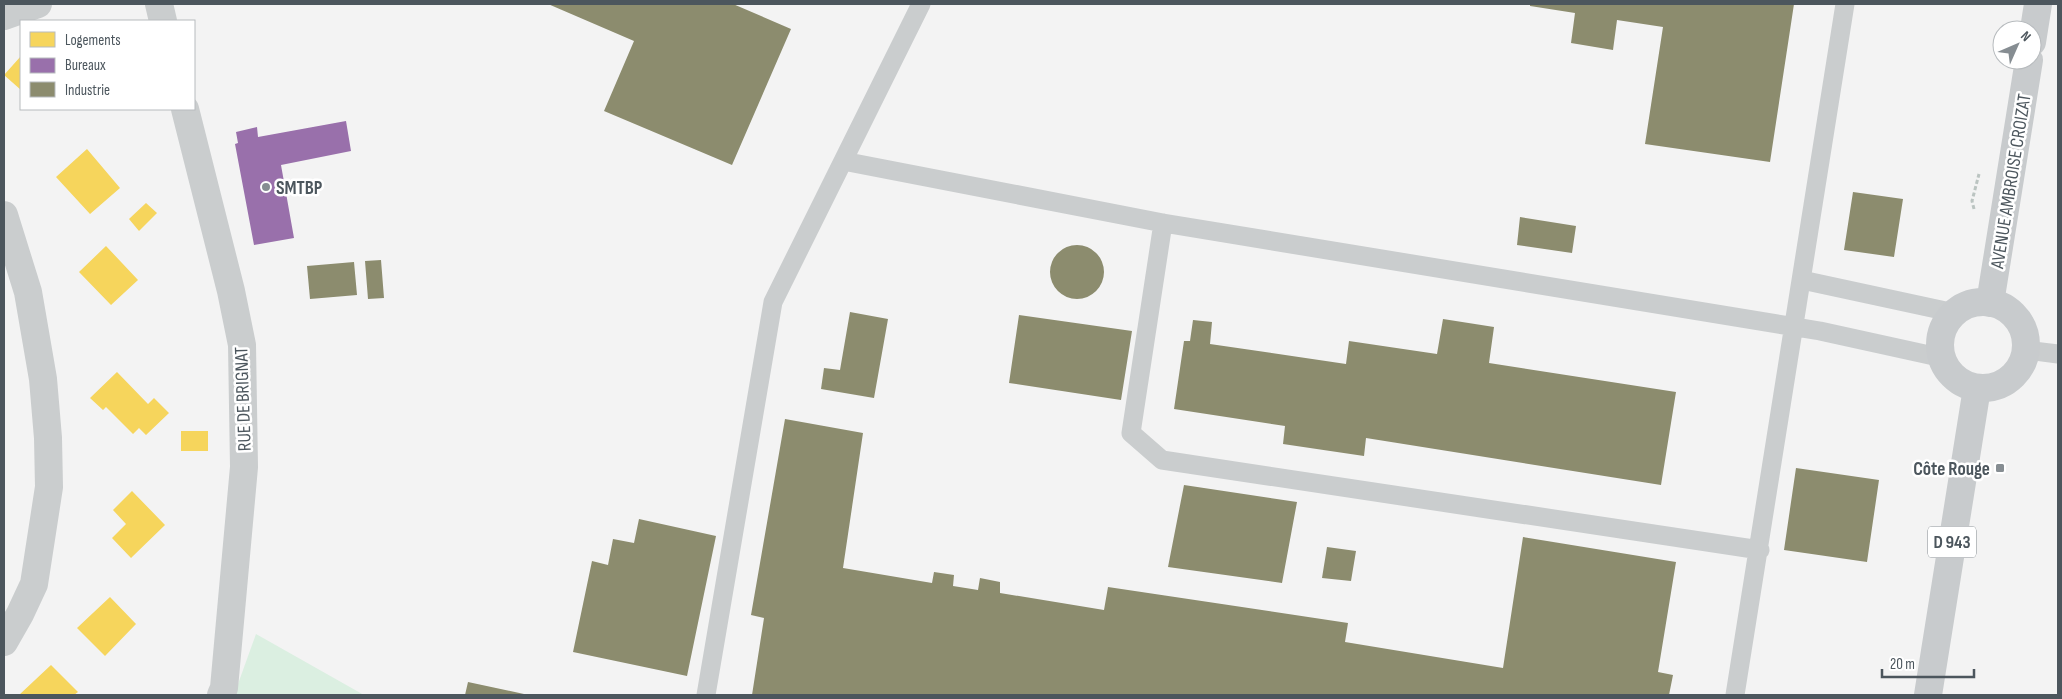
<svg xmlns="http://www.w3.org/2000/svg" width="2062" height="699" font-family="'Sofia Sans Condensed',sans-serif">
<rect width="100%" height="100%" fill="#f3f3f3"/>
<!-- green -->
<path fill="#dbefe1" d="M256 634 364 695H234Z"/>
<!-- homes -->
<path fill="#f6d55c" d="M21 56V90L4 75Z
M87 149 120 188 90 214 56 177Z
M146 203 157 213 139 231 129 219Z
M106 246 138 280 111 305 79 272Z
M117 372 148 404 154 398 169 413 146 435 139 428 133 434 106 407 103 410 90 398Z
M181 431H208V451H181Z
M132 491 165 525 131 558 112 538 126 524 113 510Z
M110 597 136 624 105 656 77 628Z
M51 665 78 692 74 695H19Z"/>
<!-- offices -->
<path fill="#9970ab" d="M346 121 351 151 281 165 294 238 254 245 235 144 238 143 236 132 257 127 258 137Z"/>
<!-- industry -->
<path fill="#8c8c6e" d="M548 4H733L791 29 732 165 604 111 634 41Z
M1530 4H1794L1770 162 1645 144 1663 27 1617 20 1613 50 1571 43 1575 13 1530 6Z
M1853 192 1903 199 1894 257 1844 250Z
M1520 217 1576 226 1572 253 1517 245Z
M1050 272a27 27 0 1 1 54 0a27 27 0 1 1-54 0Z
M381 260 384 298 368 299 365 261Z
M354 262 357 295 310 299 307 266Z
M850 312 888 319 874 398 821 389 824 368 840 370Z
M1019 315 1132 331 1121 400 1009 383Z
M1443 319 1494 327 1489 363 1676 392 1661 485 1366 438 1364 456 1283 444 1285 426 1174 409 1184 341H1190L1193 320 1212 322 1210 344 1346 364 1349 341 1437 354Z
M785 419 863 433 843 568 932 583 934 572 954 575 953 586 978 590 980 578 1000 582V593L1104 610 1108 587 1348 623 1345 642 1503 668 1523 537 1676 562 1658 672 1673 675 1669 695H752L764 618 751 615Z
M1796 468 1879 480 1867 562 1784 550Z
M1184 485 1297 502 1282 583 1168 567Z
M639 519 716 536 687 676 573 652 592 561 608 565 613 539 634 543Z
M1327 547 1356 551 1351 581 1322 578Z
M468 682 524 694V695H465Z"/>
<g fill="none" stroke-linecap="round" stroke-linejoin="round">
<!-- path -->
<path stroke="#bbc4c1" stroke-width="3" stroke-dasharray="4 2.5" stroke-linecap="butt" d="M1974 209 1972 201 1979 174"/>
<!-- service -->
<path stroke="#cacdce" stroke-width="19" d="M843 161 1163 223 1820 331 1943 358
M1163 223 1131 433 1162 460 1760 550
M1802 280 1955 313
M2026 350 2058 354
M706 695 773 302 921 4
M1735 695 1845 4"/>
<!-- minor -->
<path stroke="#cacdce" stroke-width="28" d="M159 4 163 21
M4 16 38 4
M185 109 231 291 242 345 244 467 224 688 221 695
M4 215 28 292 43 379 48 438 49 487 34 584 20 614 4 642"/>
<!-- primary -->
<path stroke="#c8cbcd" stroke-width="28" d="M2032 42 2038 4
M1940 345a43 43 0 1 1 86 0a43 43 0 1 1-86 0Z
M1990 303 2029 60
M1928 695 1977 388"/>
</g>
<!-- markers -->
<g fill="#868d92" stroke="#fff" stroke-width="2">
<circle cx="266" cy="187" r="5"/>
<rect x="1995" y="463" width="10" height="10" rx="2.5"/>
</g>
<g text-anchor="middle" stroke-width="5" stroke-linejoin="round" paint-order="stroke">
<!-- shield labels -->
<rect fill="#fff" stroke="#82898e" stroke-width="1" x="1928" y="526.5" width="48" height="31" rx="4"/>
<g font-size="18" font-weight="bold" fill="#4c565d">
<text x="1952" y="548">D 943</text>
</g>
<!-- street labels -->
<g font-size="19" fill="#4c565d" stroke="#fff">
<text transform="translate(2010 181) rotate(-81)" y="7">AVENUE AMBROISE CROIZAT</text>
<text transform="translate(242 399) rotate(-92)" y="7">RUE DE BRIGNAT</text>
</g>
<!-- poi labels -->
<g font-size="19" font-weight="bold" fill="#4c565d" stroke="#fff" text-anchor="start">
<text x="276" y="194">SMTBP</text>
<text x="1990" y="475" text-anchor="end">Côte Rouge</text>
</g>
</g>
<!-- border -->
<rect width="2062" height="699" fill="none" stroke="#4c565d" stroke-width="10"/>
<!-- legend -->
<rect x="20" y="20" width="175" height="90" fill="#ffffff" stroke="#b7bbbe"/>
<rect x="30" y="32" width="25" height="15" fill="#f6d55c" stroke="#b7bbbe"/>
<text x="65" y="45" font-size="15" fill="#4c565d">Logements</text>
<rect x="30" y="58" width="25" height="15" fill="#9970ab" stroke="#b7bbbe"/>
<text x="65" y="70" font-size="15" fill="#4c565d">Bureaux</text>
<rect x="30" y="82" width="25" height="15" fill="#8c8c6e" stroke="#b7bbbe"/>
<text x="65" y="95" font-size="15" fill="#4c565d">Industrie</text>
<!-- north arrow -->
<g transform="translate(2017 45) rotate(45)"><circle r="24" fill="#ffffff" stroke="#b7bbbe"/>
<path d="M0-4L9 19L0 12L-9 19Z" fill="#868d92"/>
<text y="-8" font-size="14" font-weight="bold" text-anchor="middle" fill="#4c565d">N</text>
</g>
<!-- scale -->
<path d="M1882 669v8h92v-8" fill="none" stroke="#4c565d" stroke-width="2.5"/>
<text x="1890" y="669" font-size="15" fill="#4c565d" stroke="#ffffff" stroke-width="4" paint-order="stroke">20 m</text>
</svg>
